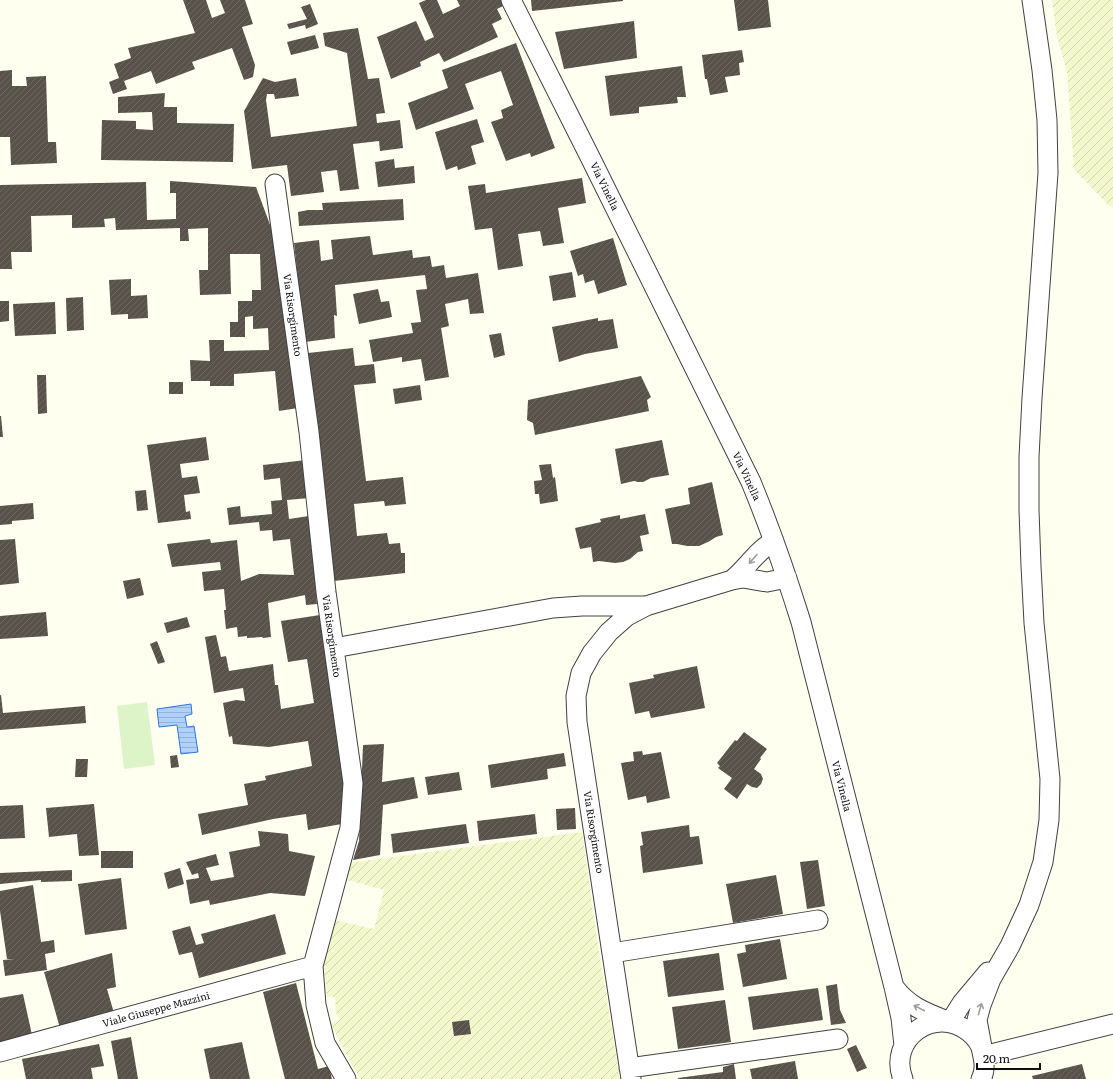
<svg xmlns="http://www.w3.org/2000/svg" width="1113" height="1079" font-family="Literata,serif">
<defs>
<pattern id="farmland-furrows" width="10" height="10" patternUnits="userSpaceOnUse"><rect width="10" height="10" fill="#f4f8cd"/><path d="M-1 1l2-2M0 10L10 0M9 11l2-2" fill="none" stroke="#d0d3af"/></pattern>
<pattern id="water-rules" width="6" height="5" patternUnits="userSpaceOnUse"><rect width="6" height="5" fill="#afd1fc"/><path d="M0 2.5h6" fill="none" stroke="#95b2d7"/></pattern>
<pattern id="building-hatch" width="6" height="6" patternUnits="userSpaceOnUse"><rect width="6" height="6" fill="#58524a"/><path d="M-1 1l2-2M0 6l6-6M5 7l2-2" fill="none" stroke="#6b6660"/></pattern>
</defs>
<rect width="100%" height="100%" fill="#fffff0"/>
<!-- farmland -->
<path fill="url(#farmland-furrows)" d="M1052 0H1113V207L1108 205 1074 169 1067 72 1057 37Z
M582 832 598 946 620 1079H360L340 1043 331 1023 339 1020 336 1012 335 997H327L324 969 325 954 335 920 374 929 384 890 344 879 348 863Z"/>
<!-- pitch -->
<path fill="#ddf4c8" d="M147 702 155 765 124 769 117 706Z"/>
<!-- water -->
<path fill="url(#water-rules)" stroke="#2f77da" d="M191 704 192 714 185 716 187 727 194 726 198 752 181 754 177 725 159 727 157 709Z"/>
<!-- building -->
<path fill="url(#building-hatch)" d="M183 0H206L212 18 225 13 220 0H245L253 24 242 27 255 65 253 77 244 80 232 48 192 62 195 69 156 84 151 71 124 81 127 89 113 94 109 82 119 78 114 64 131 58 128 48 195 33Z
M426 0H437L443 14 460 6 457 0H501L503 6 497 9 502 19 492 24 498 37 444 62 439 53 420 62 421 66 391 79 377 37 416 21 425 41 434 37 419 3Z
M531 0H623V1L532 11Z
M734 0H768L771 27 738 31Z
M310 4 318 24 306 29 305 25 289 29 287 24 307 19 301 7Z
M634 21 637 58 564 69 555 32Z
M358 28 368 79 379 78 385 113 376 114 377 123 400 120 403 148 380 151 379 141 353 144 359 189 340 191 337 170 321 172 324 192 291 196 287 165 252 169 244 111 263 78 275 82 296 78 299 96 275 99 274 94H267L266 100 271 137 357 126 347 53 325 46 323 33Z
M315 35 319 48 291 55 287 42Z
M516 43 555 148 531 157 530 153 506 161 491 122 503 118 501 110 513 105 501 71 465 84 474 109 416 130 408 103 448 88 442 70Z
M742 50 744 62 739 63 740 75 725 77 728 92 710 95 707 79H705L702 55Z
M682 66 686 97H677L678 103 639 107V113L610 116 605 76Z
M12 70V86H27L26 77 46 76 48 142H56L57 163 11 165 10 137H0V71Z
M165 93 164 107H177V123L234 124 233 162 101 160 102 120 136 121V129L153 130 152 112 118 113V97Z
M477 119 484 142 471 146 476 164 458 170 457 166 446 170 435 132Z
M394 159 395 168 414 166 415 183 378 187 375 162Z
M582 178 586 203 558 208 564 243 543 246 540 231 518 234 523 266 498 270 492 228 475 230 468 186 485 184 486 193Z
M170 181 256 187 279 249 298 408 279 411 275 371 234 374V386H210V381H191L190 360 210 361 209 340H224V351L269 350 268 328 253 329V316L245 317V337H230V322H238V301H252V290H261L260 254H230L231 294 200 295 199 270H208V228L188 229 189 241H180V228L116 230 115 218 104 219 105 227 72 228V215L31 216 32 252H11L12 269H0V185L146 182 147 220 176 219V193H170Z
M403 199 404 220 299 226 298 212 308 210H323L322 203Z
M370 236 373 255 412 250 413 258 430 256 432 267 444 265 446 278 478 273 484 313 470 314 468 299 445 304 449 326 441 328 449 377 425 381 421 359 402 362V357L373 362 369 340 413 333 411 323 421 322 416 290 427 289 425 275 335 285 337 316 334 315 335 338 305 342 294 243 319 240 321 261 333 259 331 240Z
M613 238 627 285 598 294 594 280 585 283 583 274 578 276 570 251Z
M572 272 576 297 553 301 549 276Z
M131 279V296L147 295 148 318 128 319V314L111 315 109 280Z
M378 289 381 302 389 301 392 317 359 324 353 294Z
M83 297 84 330 67 331 66 298Z
M0 301H9V321L0 322Z
M55 302 56 334 15 336 13 304Z
M598 318V321L613 319 618 348 585 354 559 362 552 327Z
M501 333 505 355 494 358 489 335Z
M353 348 355 366 374 364 376 383 354 385 366 481 403 477 406 504 385 506 384 501 354 504 357 536 387 533 389 544 400 543 401 553H405V573L334 581 308 353Z
M37 375H46L47 413 38 414Z
M641 376 651 397 647 400 649 411 535 435 533 423 527 420 528 400Z
M169 382H183V394H169Z
M420 385 422 400 395 404 393 389Z
M0 416H1L3 437H0Z
M206 437 209 460 180 464 182 478 197 476 200 493 184 495 186 512 190 511 191 519 158 523 147 445Z
M662 440 669 475 651 478 643 482H638L634 481 621 484 615 449Z
M306 460 309 498 287 500 289 519 309 516 317 604 306 605 305 595 268 603 271 637 263 638 262 637 247 638V636L238 637 237 627 226 629 224 610H226L224 589 204 591 202 572 221 570 220 562 172 567 167 544 210 539 211 543 237 540 241 581 259 574 294 575 290 539 273 541 272 530 260 531 259 522 229 525 227 508 240 506 241 517 272 514 271 501 282 500 280 478 264 480 263 465Z
M551 464 553 478 555 477 558 501 540 504 539 494H535L534 481 542 480 539 465Z
M712 482 723 535 716 537 708 542 699 546H687L677 544H672L665 509 690 504 688 488Z
M146 490 148 510 137 511 135 491Z
M33 503 34 519 12 521V524L0 525V506Z
M645 514 649 534 640 536 643 551 638 552 630 559 623 562 615 563 599 561 593 562 591 547 580 549 575 528 601 522 600 519 620 515V519Z
M15 539 19 583 0 585V540Z
M140 578 144 595 127 599 123 581Z
M46 612 48 636 0 639V616Z
M320 615 349 782 343 783 347 823 308 830 306 814 273 819 202 835 198 814 248 805 244 784 266 780 265 776 312 766 308 741 269 747 233 744 232 736 229 737 223 703 236 700 245 701 243 688 214 693 205 637 216 635 221 657 226 656 229 671 273 664 275 685H278L281 709 314 703 307 659 288 662 281 621Z
M187 617 190 627 167 633 164 623Z
M157 641 165 662 158 664 150 644Z
M697 666 705 708 651 718 649 711 635 714 629 683 654 678 653 675Z
M0 695H1L3 713 85 706 86 723 0 730Z
M744 732 767 749 760 758 761 759 754 769 761 774 763 779 761 784 757 788 752 787 747 784 737 799 724 789 732 778 718 768 720 766 717 763 735 740 737 741Z
M384 744 382 782 414 777 418 798 383 805 380 855 353 860 359 841 363 745Z
M642 751 643 755 661 752 670 798 647 803 646 796 628 800 621 763 634 761 633 752Z
M564 753 566 766 547 769 548 779 491 788 488 765Z
M177 755 179 767 171 768 170 756Z
M76 759H88L87 777H75Z
M459 772 462 790 428 795 425 777Z
M94 804 99 855 79 856 77 834 49 837 46 808Z
M23 805 25 838 0 839V806Z
M575 808 576 829 557 830 556 809Z
M535 814 537 834 479 841 477 821Z
M466 824 469 843 393 853 391 834Z
M689 825 690 837 699 836 703 864 643 873 640 846 643 845 641 832Z
M258 831 288 834 289 851 315 856 305 896 270 893 210 905 209 900 190 904 186 880 199 878 198 873 192 875 186 862 216 854 219 865 206 868 211 881 234 877 229 852 260 846Z
M101 851H133V868H101Z
M818 860 825 906 807 909 800 862Z
M180 868 184 884 168 889 164 873Z
M72 870V881L41 882V880L0 884V873Z
M776 875 783 914 733 923 726 884Z
M121 878 127 929 85 935 78 884Z
M33 885 41 942 54 940 55 952 45 954 47 970 5 976 3 960 14 959H7L0 911V891Z
M275 914 286 954 199 978 192 952 179 955 172 931 190 926 196 945 204 943 201 934Z
M780 939 787 979 743 987 737 954 746 952 745 945Z
M112 953 116 987 107 989 114 1013 60 1028 44 972Z
M719 953 724 990 668 997 663 961Z
M296 983 318 1069 329 1066 332 1079H285L263 992Z
M837 984 840 1010 846 1023 831 1025 826 986Z
M818 988 823 1020 753 1030 748 997Z
M23 994 32 1035 0 1042V998Z
M725 1000 731 1042 678 1049 672 1007Z
M469 1020 471 1034 454 1036 452 1022Z
M131 1037 138 1079H118L111 1041Z
M242 1042 250 1079H210L204 1049Z
M99 1044 104 1066 91 1068 93 1079H26L22 1059Z
M856 1045 867 1068 857 1072 847 1049Z
M795 1061 798 1079H752L750 1069Z
M734 1064 736 1079H678V1078L723 1072V1067Z
M1082 1064 1086 1079H1033L1032 1076Z"/>
<g fill="none" stroke-linecap="round" stroke-linejoin="round">
<!-- street casing -->
<g stroke="#424242" stroke-width="21">
<path id="street" d="M511 0 590 157 751 482C770 528 786 574 801 622L894 987 901 1018 904 1046
M275 184 309 432 326 592 353 783 350 828 313 966 316 1005 325 1043 346 1079
M732 580C748 567 756 551 774 541
M334 648 553 608 582 606H644
M612 953 818 920
M894 987C909 1007 927 1013 950 1022L962 1003 988 972
M982 1047 977 1020 981 1005 991 979 1010 946 1029 905 1043 862 1049 820 1050 779 1034 623 1031 566 1029 510V457L1032 398 1048 173 1047 120 1042 70 1032 0
M0 1052 313 966
M983 1056 1113 1024
M629 1068 838 1039
M631 1079 577 722 576 696 581 673 592 653 609 632 627 616 646 606 732 580 743 578 767 582 787 578
M903 1079C887 1039 935 1004 969 1032 975 1037 981 1044 982 1052 984 1061 986 1070 981 1079"/>
</g>
<!-- street -->
<use href="#street" stroke="#fff" stroke-width="19"/>
</g>
<!-- one-way arrows -->
<defs><path id="oneway-shaft" d="M-6 0H5M1.5-3L5.5 0L1.5 3" fill="none" stroke-width="1.6" stroke-linecap="round" stroke-linejoin="round"/></defs>
<g stroke="#9f9f9f">
<use href="#oneway-shaft" transform="translate(753 559) rotate(130)"/>
<use href="#oneway-shaft" transform="translate(919 1008) rotate(-152)"/>
<use href="#oneway-shaft" transform="translate(980 1009) rotate(-74)"/>
</g>
<g text-anchor="middle" stroke-width="4" stroke-linejoin="round" paint-order="stroke">
<!-- street labels -->
<g font-size="10" fill="#0f0f0f" stroke="#fff">
<text transform="translate(605 186) rotate(64)" y="4">Via Vinella</text>
<text transform="translate(293 315) rotate(82)" y="4">Via Risorgimento</text>
<text transform="translate(747 476) rotate(65)" y="4">Via Vinella</text>
<text transform="translate(332 636) rotate(82)" y="4">Via Risorgimento</text>
<text transform="translate(842 786) rotate(76)" y="4">Via Vinella</text>
<text transform="translate(594 832) rotate(81)" y="4">Via Risorgimento</text>
<text transform="translate(156 1009) rotate(-15)" y="4">Viale Giuseppe Mazzini</text>
</g>
</g>
<!-- scale -->
<path d="M977 1063v6h63v-6" fill="none" stroke="#0f0f0f" stroke-width="2"/>
<text x="983" y="1063" font-size="12" fill="#0f0f0f" stroke="#ffffff" stroke-width="3" paint-order="stroke">20 m</text>
</svg>
